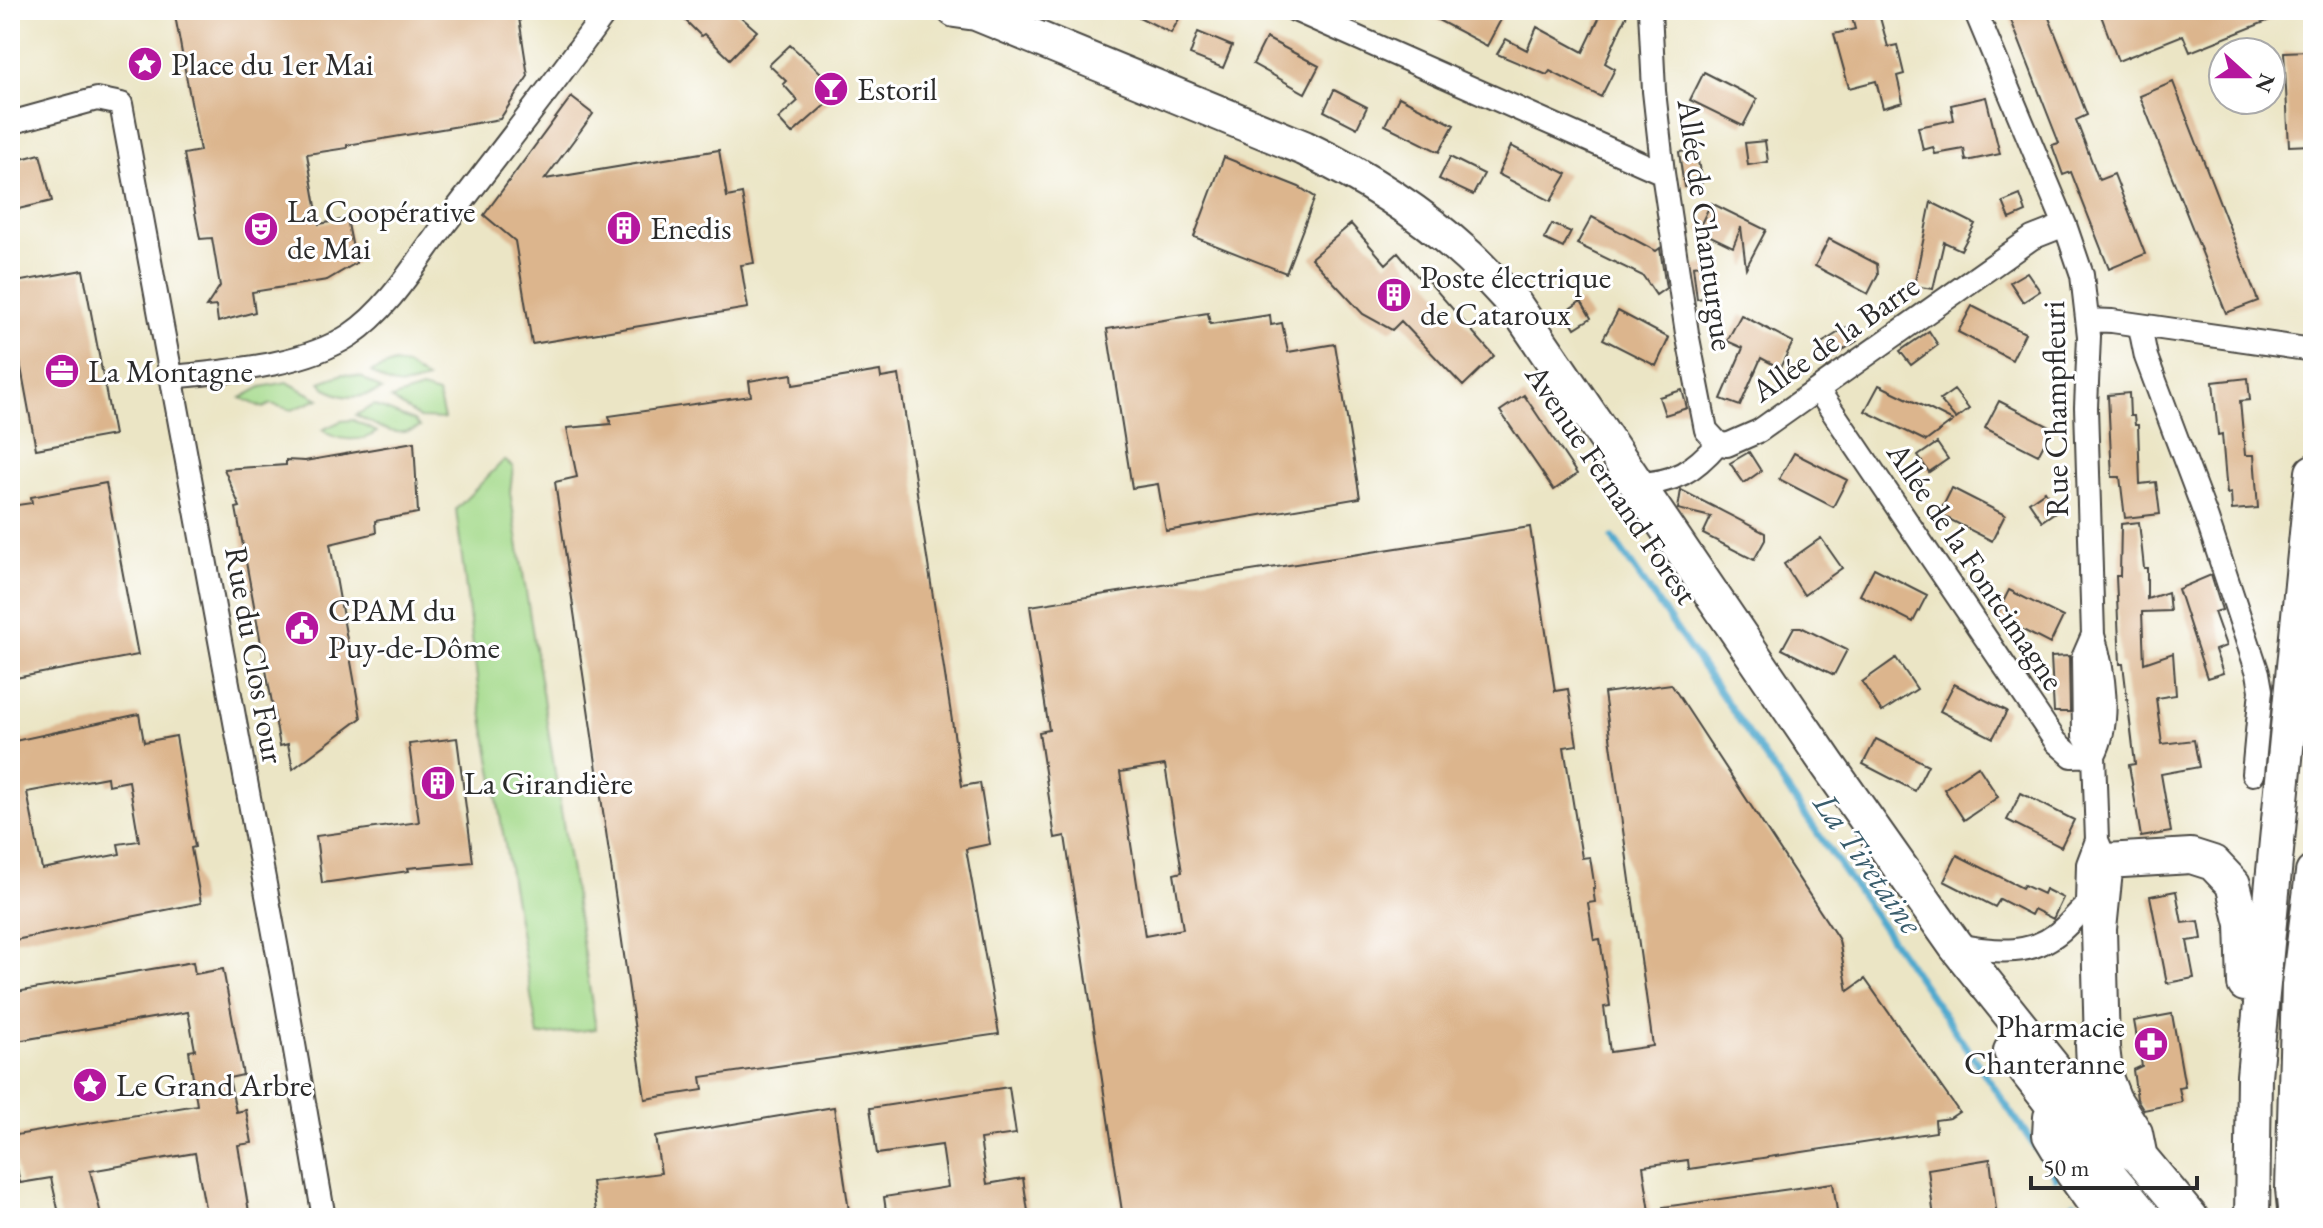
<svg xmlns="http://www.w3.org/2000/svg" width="2323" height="1228" font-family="'EB Garamond',serif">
<rect width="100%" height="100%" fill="#fff"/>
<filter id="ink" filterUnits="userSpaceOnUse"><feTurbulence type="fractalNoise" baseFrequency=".0125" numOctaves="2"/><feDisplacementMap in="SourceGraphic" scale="16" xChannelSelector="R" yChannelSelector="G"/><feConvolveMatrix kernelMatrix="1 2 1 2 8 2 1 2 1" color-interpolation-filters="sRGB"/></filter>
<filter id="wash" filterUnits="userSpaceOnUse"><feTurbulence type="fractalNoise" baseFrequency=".006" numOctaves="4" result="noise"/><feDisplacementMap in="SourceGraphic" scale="32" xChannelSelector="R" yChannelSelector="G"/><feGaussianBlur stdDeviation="1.8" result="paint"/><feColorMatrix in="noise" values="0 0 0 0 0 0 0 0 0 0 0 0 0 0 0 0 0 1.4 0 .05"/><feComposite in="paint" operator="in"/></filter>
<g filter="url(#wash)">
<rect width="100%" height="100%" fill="#ebe5c5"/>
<!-- green -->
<path fill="#a4da8b" stroke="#68825b" stroke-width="2" d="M394 363 407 366 427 380C401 388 393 389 371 372Z
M343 374 361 377 382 390C360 399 337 402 320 382Z
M287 382 319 399 292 410 271 404 263 408 241 398 261 387Z
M421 389 438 394 444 419 420 418 391 399Z
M374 405 414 421 420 427C394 440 379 426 356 415Z
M353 420 377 432C362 443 336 441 322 430L341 421Z
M504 460 513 467 510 492 596 1029 538 1036 479 694 456 509Z"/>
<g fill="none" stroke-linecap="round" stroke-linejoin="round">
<!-- stream -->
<path stroke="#50a9ce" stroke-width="7" d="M1613 538 2056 1177
M2074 1203 2083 1218"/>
</g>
<g id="blocks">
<!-- building -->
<path fill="#dcb58d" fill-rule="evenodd" d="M174 10H512L514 18H519L528 76 500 119 347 145V148L307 154 319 224 347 219 356 263 327 280 252 292 255 312 218 322 216 306 206 307 220 286 212 238 200 239 184 154 200 151Z
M675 10H733L757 31 730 59 704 34 701 36Z
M1125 10H1184L1171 33Z
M1419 10H1506L1487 46Z
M1603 10H1629L1605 63 1615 69 1601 97 1550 71 1547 75 1497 54 1506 39 1527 50 1537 27 1583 52Z
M1850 10H1878L1888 47 1897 45 1904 74 1897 76 1903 102 1883 108 1876 81 1849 88 1834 34 1855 29Z
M2007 10H2046L2087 115 2076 120 2099 180 2114 174 2145 254 2109 269 2071 172 2063 175 2052 145 2059 143Z
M2099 10H2292V11L2190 52 2183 35 2118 61Z
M1198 32 1232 46 1223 68 1190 55Z
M1266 38 1319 66 1305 93 1253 64Z
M790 45 841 91 792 134 778 119 798 101 783 84 786 81 769 65Z
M2308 51 2311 145 2289 146 2284 52Z
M1704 72 1757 99 1743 126 1690 100Z
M2173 82 2258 301 2226 313 2140 96Z
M1334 90 1367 107 1357 128 1324 111Z
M571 97 593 114 545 179 719 150 727 197 742 194 754 263 741 265 748 308 532 344 515 241 484 215Z
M1399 97 1454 125 1439 152 1385 125Z
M1986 97 2000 154 1966 161 1964 149 1935 154 1933 147 1923 150 1918 127 1954 120 1951 105Z
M1765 141 1768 162 1748 165 1745 143Z
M1511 146 1567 174 1551 201 1498 174Z
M1696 150 1702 183 1684 187 1679 152Z
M40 154 52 201 10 211V162Z
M1224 157 1299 187 1315 197 1286 273 1194 237Z
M1450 157 1484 174 1473 195 1439 179Z
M2020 195 2026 212 2010 219 2003 202Z
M1931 202 1975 224 1961 250 1944 242 1933 289 1914 286Z
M1711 203 1766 230 1746 268 1741 227 1733 247 1698 230Z
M1592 217 1656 251 1660 248 1666 288 1656 295 1643 276 1577 244Z
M1351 224 1386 264 1398 253 1418 277 1422 274 1494 356 1463 386 1401 321 1392 330 1363 314 1311 258Z
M1552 224 1571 232 1563 248 1544 239Z
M1829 239 1877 264 1878 274 1868 294 1815 266Z
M1710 264 1715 296 1697 299 1693 266Z
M83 270 114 435 36 449 10 308V283Z
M2027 272 2040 291 2023 302 2010 282Z
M1581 301 1591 318 1575 328 1565 312Z
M1972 306 2025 333 2012 360 1958 332Z
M1618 311 1669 338 1656 366 1603 339Z
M1208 313 1210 324 1270 315 1271 325 1282 323 1288 352 1335 344 1360 498 1166 531 1158 484 1132 488 1107 329Z
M1741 315 1793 342 1780 368 1761 358 1740 406 1721 399 1743 348 1727 341Z
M1847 327 1857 341 1829 359 1820 344Z
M1929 331 1938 345 1911 365 1900 351Z
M880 371 881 378 899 375 962 786 980 783 990 844 966 849 999 1034 701 1077 703 1090 645 1099 555 482 577 477 567 428 611 424 609 416 751 396 749 381 792 374 793 385Z
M2248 378 2250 400 2240 401 2245 455H2254L2258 508 2232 510 2231 493 2227 494 2222 434 2218 435 2213 382Z
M1879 385 1933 411 1953 421 1926 441 1865 411Z
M1682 390 1687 408 1665 415 1659 397Z
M1954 390 1969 409 1956 419 1940 400Z
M2129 393 2130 416H2134L2135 425H2138L2140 484 2156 482 2160 514 2125 518 2120 477H2112L2108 395Z
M1524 395 1577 474 1554 490 1500 411Z
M1999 401 2052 428 2038 455 1985 428Z
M414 442 418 513 375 521 376 533 330 544 361 718 293 769 288 744 280 746 236 508 240 507 224 469 286 465V460L305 461Z
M1937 443 1948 459 1929 472 1918 456Z
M1749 452 1761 471 1744 483 1730 463Z
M1794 453 1847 480 1833 507 1779 479Z
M106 483 138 655 10 679V506L32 503 31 497Z
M1952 488 2005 515 1992 541 1939 514Z
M1681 490 1765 533V540L1754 560 1703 534 1711 517 1678 509Z
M2045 491 2058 510 2042 521 2029 502Z
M2139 522 2144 568H2147V599L2168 592 2170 611 2142 612 2144 663 2173 653 2176 695 2156 698 2162 744 2194 740 2199 767 2161 774 2171 832 2141 837 2129 765 2135 764 2123 664H2120L2116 576H2120L2121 524Z
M1530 527 1555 691 1568 689 1577 745 1564 747 1582 858 1590 857 1595 889H1593L1595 902 1588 903 1594 940 1600 939 1610 1006 1604 1007 1610 1052 1653 1046 1604 693 1671 684 1839 940 1848 991 1865 979 1959 1112 1950 1118 1935 1120 1936 1132 1689 1169 1688 1160 1643 1166 1651 1218H1123L1065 836 1055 838 1039 732 1049 730 1030 606ZM1165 765 1182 872 1174 874 1183 929 1145 936 1120 772Z
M1821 538 1842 568 1804 595 1784 564Z
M1874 568 1927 595 1913 622 1860 595Z
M2211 575 2222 610 2214 612 2226 646 2215 650 2223 673 2207 678 2178 589Z
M2009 590 2063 617 2050 644 1996 616Z
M1794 627H1801L1847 650 1834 675 1782 649Z
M2069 656 2070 712H2054L2051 657Z
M1896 658 1917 689 1882 712 1862 682Z
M1954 684 2007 711 1993 738 1940 711Z
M139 714 144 742 176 736 195 847 191 848 201 903 10 941V742ZM107 777 108 785 129 781 139 841 118 844 120 854 42 869 27 792Z
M457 738 473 862 408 868 409 871 322 883 316 836 419 822 409 744Z
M1876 739 1928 765 1915 791 1863 764Z
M1978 766 1998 797 1964 820 1944 789Z
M2021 793 2074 820 2061 847 2007 820Z
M1957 855 2022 888 2024 885 2043 894 2045 889 2063 898 2053 919 2034 909 2031 915 2000 899 1995 907 1944 881Z
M2176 891 2182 923 2199 921 2202 939 2187 941 2194 978 2167 983 2150 896Z
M193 962 195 974 223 969 243 1075 229 1078 236 1112 246 1110 252 1143 238 1145 250 1218H207L195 1153 90 1171 102 1218H60L51 1178 20 1183 10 1136 197 1105 189 1051 195 1050 188 1012 16 1041 10 993Z
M2172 1014 2185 1087 2179 1088 2182 1102 2144 1110 2137 1099 2133 1070 2142 1066 2134 1021Z
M1009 1087 1016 1134 980 1139 987 1184 1023 1178 1029 1218H887L884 1197 948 1187 942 1145 877 1154 870 1108Z
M834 1107 850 1218H597L592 1182 661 1173 655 1137Z
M1990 1159 1997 1218H1934L1928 1169Z
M1833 1183 1838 1218H1664L1663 1207Z"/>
</g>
</g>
<g filter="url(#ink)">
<use href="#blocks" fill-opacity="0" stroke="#484742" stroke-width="2"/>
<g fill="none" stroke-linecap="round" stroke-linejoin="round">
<!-- street casing -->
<g stroke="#484742" stroke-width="26">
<path id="street" d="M1295 10 1663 173
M1650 10 1654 91 1663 173 1687 333 1706 430 1718 443
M1975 10 2065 225 2082 275 2089 336 2086 407 2093 635C2104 671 2112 721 2094 755
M10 123 97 99 121 104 286 998 324 1218
M2088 320 2112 321 2313 350
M2140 327 2146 357 2207 519 2258 673 2261 690 2253 774
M173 377C227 371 303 366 350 335 389 309 417 261 445 224 499 153 555 83 607 10
M1818 390 2056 742 2072 756 2094 755
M1637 484C1674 483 1694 471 1718 443L1727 445 1759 431 2032 238 2065 225
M2093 635 2083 658 2084 736 2094 755 2097 840 2102 852
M2087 902 2088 864 2097 840
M1955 945C1997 952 2034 958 2066 926 2078 915 2083 904 2099 900
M2087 1044 2089 1089 2094 1113"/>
</g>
<!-- primary casing -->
<g stroke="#484742" stroke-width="38">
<path id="primary" d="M955 10 976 13 1304 148C1363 176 1420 212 1468 256 1485 272 1500 289 1515 305L1828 765 1955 945 2096 1121 2140 1157 2191 1218
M2011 1051 2080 1140 2145 1218
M2051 1117 2050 1135 2073 1173 2105 1218
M2139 1153 2135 1133 2114 1100 2106 1080 2102 1048 2099 929 2106 861 2191 856 2213 863 2233 884 2243 924 2245 984
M2252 1218 2254 1076 2313 472
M2296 1218 2293 1189 2299 985 2313 873"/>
</g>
<!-- street -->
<use href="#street" stroke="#fff" stroke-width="22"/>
<!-- primary -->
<use href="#primary" stroke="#fff" stroke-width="34"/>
</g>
</g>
<!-- icons -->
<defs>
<g id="sight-disc" transform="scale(1.8)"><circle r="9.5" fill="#b5179e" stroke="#fff"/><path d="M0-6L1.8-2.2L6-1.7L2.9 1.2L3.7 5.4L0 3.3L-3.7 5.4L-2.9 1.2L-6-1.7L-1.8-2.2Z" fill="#fff"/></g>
<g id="bar-disc" transform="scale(1.8)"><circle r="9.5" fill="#b5179e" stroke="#fff"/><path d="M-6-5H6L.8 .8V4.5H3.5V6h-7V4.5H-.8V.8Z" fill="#fff"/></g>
<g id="building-disc" transform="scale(1.8)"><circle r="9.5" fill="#b5179e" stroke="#fff"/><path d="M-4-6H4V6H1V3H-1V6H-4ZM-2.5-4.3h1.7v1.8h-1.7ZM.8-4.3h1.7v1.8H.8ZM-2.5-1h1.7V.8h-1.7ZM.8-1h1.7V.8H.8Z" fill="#fff"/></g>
<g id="theatre-disc" transform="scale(1.8)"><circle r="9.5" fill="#b5179e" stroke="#fff"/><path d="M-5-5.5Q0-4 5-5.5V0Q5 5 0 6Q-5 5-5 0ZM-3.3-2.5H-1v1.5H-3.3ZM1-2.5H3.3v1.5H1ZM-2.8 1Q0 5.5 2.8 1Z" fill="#fff"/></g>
<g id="office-disc" transform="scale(1.8)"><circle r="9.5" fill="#b5179e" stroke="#fff"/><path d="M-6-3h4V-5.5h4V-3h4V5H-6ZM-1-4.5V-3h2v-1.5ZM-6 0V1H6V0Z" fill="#fff"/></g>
<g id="civic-disc" transform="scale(1.8)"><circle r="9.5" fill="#b5179e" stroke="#fff"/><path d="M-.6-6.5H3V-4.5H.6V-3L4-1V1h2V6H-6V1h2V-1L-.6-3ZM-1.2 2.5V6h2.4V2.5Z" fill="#fff"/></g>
<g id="pharmacy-disc" transform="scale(1.8)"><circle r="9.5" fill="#b5179e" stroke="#fff"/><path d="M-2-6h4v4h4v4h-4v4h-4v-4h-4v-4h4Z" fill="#fff"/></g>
</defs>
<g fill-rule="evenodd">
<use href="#sight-disc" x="145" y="64"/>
<use href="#bar-disc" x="831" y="89"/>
<use href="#building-disc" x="624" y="228"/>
<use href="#theatre-disc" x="261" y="229"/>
<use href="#building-disc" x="1394" y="295"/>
<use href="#office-disc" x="62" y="371"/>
<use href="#civic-disc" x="302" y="628"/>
<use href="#building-disc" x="438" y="783"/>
<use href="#pharmacy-disc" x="2151" y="1044"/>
<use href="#sight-disc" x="90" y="1085"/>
</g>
<g text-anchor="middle" stroke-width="6" stroke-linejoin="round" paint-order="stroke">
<!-- poi labels -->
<g font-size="32" fill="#2b2b2b" stroke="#fff" text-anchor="start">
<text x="171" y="75">Place du 1er Mai</text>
<text x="857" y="100">Estoril</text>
<text x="287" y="222">La Coopérative<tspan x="287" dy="37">de Mai</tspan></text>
<text x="650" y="239">Enedis</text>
<text x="1420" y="288">Poste électrique<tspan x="1420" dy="37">de Cataroux</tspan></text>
<text x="88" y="382">La Montagne</text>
<text x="328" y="621">CPAM du<tspan x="328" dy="37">Puy-de-Dôme</tspan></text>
<text x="464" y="794">La Girandière</text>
<text x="2125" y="1037" text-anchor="end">Pharmacie<tspan x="2125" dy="37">Chanteranne</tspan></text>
<text x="116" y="1096">Le Grand Arbre</text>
</g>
<!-- street labels -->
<g font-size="32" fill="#2b2b2b" stroke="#fff">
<text transform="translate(1706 225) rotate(82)" y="11">Allée de Chanturgue</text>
<text transform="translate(1835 338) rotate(-35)" y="11">Allée de la Barre</text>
<text transform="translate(2055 409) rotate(-91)" y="11">Rue Champfleuri</text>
<text transform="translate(1612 484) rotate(56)" y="11">Avenue Fernand Forest</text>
<text transform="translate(1976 566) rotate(56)" y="11">Allée de la Fontcimagne</text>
<text transform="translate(255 655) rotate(80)" y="11">Rue du Clos Four</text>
</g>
<!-- water labels -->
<g font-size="34" font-style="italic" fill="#3a5d6c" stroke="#fff">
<text transform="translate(1869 863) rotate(55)" y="12">La Tiretaine</text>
</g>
</g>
<!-- margin -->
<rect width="2323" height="1228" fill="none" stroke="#fff" stroke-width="40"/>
<!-- north arrow -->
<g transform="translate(2247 76) rotate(111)"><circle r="38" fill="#ffffff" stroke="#aaaaaa" stroke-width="2"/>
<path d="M0-6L14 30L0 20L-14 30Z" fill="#b5179e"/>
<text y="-12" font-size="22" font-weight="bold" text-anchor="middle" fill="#2b2b2b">N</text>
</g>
<!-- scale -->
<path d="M2031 1176v12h166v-12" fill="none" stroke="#2b2b2b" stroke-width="4"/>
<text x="2043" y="1176" font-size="24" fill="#2b2b2b" stroke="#ffffff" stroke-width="6" paint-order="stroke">50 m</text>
</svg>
